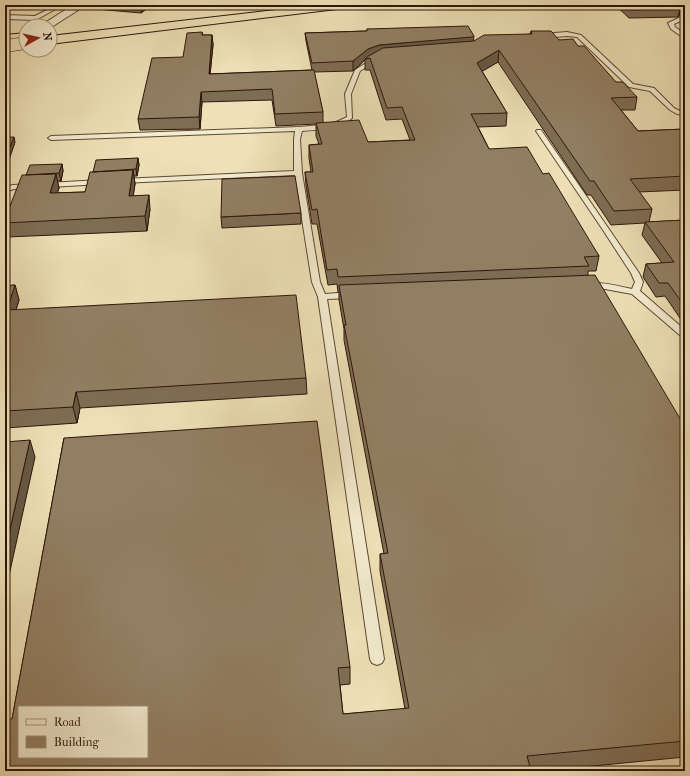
<svg xmlns="http://www.w3.org/2000/svg" width="690" height="776" font-family="'IM FELL French Canon',serif">
<rect width="100%" height="100%" fill="#eee1b7"/>
<filter id="stains"><feTurbulence type="fractalNoise" baseFrequency=".005" numOctaves="4"/><feColorMatrix values="0 0 0 0 .2 0 0 0 0 .09 0 0 0 0 .02 0 0 0 .5 -.17"/></filter>
<radialGradient id="worn" r=".72"><stop offset=".6" stop-color="#630" stop-opacity="0"/><stop offset="1" stop-color="#630" stop-opacity=".3"/></radialGradient>
<g fill="none" stroke-linecap="round" stroke-linejoin="round">
<!-- service casing -->
<g stroke="#5e4834" stroke-width="2">
<path id="service" d="M29 5H50L59 7 36 20 5 19V15L35 16 51 8Z
M685 15V19L674 24 675 27 685 34V39L671 29 668 23Z
M567 32 581 35 633 84 654 88 674 108 680 111H685V115L677 114 670 110 650 91 629 87 577 37 567 36 542 38 539 36 542 34Z
M374 58 379 59 360 71 351 94 352 118C338 131 320 129 302 131L300 139 302 173 320 282 325 294 351 292 355 295 351 298 327 299 384 659 382 663 377 665 372 663 370 659 318 297 312 282 295 175 122 183 118 181 122 179 294 171V139L295 131 51 140 48 138 51 136 299 127 332 124 347 117 345 94 355 70Z
M537 130H541L639 273 643 282 640 291 685 330V338L682 337 632 294 605 289 586 288 585 286 586 284C601 281 617 286 632 289L635 282 631 273 603 230 536 131Z
M100 180 104 182 103 184 14 189 5 192V187L13 185Z"/>
</g>
<!-- tertiary casing -->
<g stroke="#5e4834" stroke-width="2">
<path id="tertiary" d="M73 5H86L50 28V26H40Z"/>
</g>
<!-- motorway casing -->
<g stroke="#2e1509" stroke-width="2">
<path id="motorway" d="M318 5H350L345 8 50 44V36Z
M26 33V41L5 43V35Z"/>
</g>
<!-- service -->
<use href="#service" fill="#f4ecd0" fill-rule="evenodd"/>
<!-- tertiary -->
<use href="#tertiary" fill="#f4ecd0" fill-rule="evenodd"/>
<!-- motorway -->
<use href="#motorway" fill="#eee1b7" fill-rule="evenodd"/>
<!-- motorway-bridge casing -->
<g stroke="#2e1509" stroke-width="13" stroke-linecap="butt">
<path id="motorway-bridge" d="M5 46 26 43"/>
</g>
<!-- motorway-bridge -->
<use href="#motorway-bridge" stroke="#eee1b7" stroke-width="12"/>
</g>
<!-- wall -->
<path fill="#7e6d55" stroke="#2e1509" fill-rule="evenodd" d="M84 5H152L141 13 84 8Z
M615 5H677L680 8 679 16 678 17 629 18Z
M367 29 473 41 530 34 531 31 559 40 578 46 616 82 637 97 635 110H621L638 131 685 129V190L639 192 652 209 649 222 685 220V324H684L665 296 656 297 643 277 646 264 662 263 642 235 645 223 611 225 591 195H587L498 62 482 71 507 113 506 126 478 127 489 149 543 174 599 256 596 271H588V275L685 427V757L542 771H5L12 719 64 438 350 667V684L340 685 343 714 405 709 380 571V554H384L344 340V329L339 300V292H338L337 284 328 285 317 224H312L306 186 305 172H311L309 158V145L319 144 316 136V124L276 126 272 100 202 102 200 129 140 130 138 119 183 57 202 32 203 35H212L213 45 210 74 312 70 306 41 305 33 367 31ZM365 60V70H370L386 120 402 119 410 140 368 142 323 122V112L314 72 353 71Z
M5 137 15 142 7 165H5Z
M138 158 139 165 137 176H134L135 184 133 196 150 209 147 231 7 237 5 228V219L26 175 62 164 63 171 61 181H57L59 188 57 193 85 192 93 172Z
M301 213V224L222 228 221 217Z
M15 285 19 300 16 310 306 378 307 394 80 408 77 423 5 428V286Z"/>
<!-- shaded-wall -->
<path fill="#665945" stroke="#2e1509" d="M145 5H152L141 13V8Z
M680 8 679 16 678 17Z
M212 35 213 45 209 85V74Z
M474 36 473 45 365 59V60L353 71V61L368 49 379 45Z
M499 50 498 62 476 75 477 63Z
M201 92 202 102 200 129 199 117Z
M14 137 15 142 7 165 5 159Z
M138 158 139 165 137 176 136 169Z
M62 164 63 171 61 181 59 173Z
M133 170 135 184 131 210 129 196Z
M56 174 59 188 53 207 50 193Z
M149 195 150 209 147 231 145 216Z
M15 285 19 300 11 325 7 310Z
M76 392 80 408 77 423 73 407Z
M30 440 35 457 5 594V552Z"/>
<!-- building -->
<path fill="#927f63" stroke="#2e1509" fill-rule="evenodd" d="M107 5H145L141 8Z
M625 5H677L680 8 631 10Z
M468 26 474 36 472 37 379 45 368 49 353 61 312 63 305 33 367 31V29Z
M531 31H551L559 40 573 39 578 46H584L616 82H623L637 97 611 98 638 131 685 129V176L630 179 652 209 614 211 594 181H590L499 50 477 63 507 113 471 114 489 149 527 147 543 174 549 173 599 256 584 257 589 266 338 277 337 269 327 270 317 209 312 210 305 172H313L309 145 322 144 316 123 359 120 368 142 415 140 402 107 387 108 370 58 365 59 367 57 383 48 474 41 484 35 532 34Z
M202 32V35H212L209 74 314 70 323 112 275 114 272 89 201 92 199 117 138 119 152 58 183 57 187 33Z
M5 137H14L5 159Z
M138 158 136 169 93 172 96 160Z
M62 164 59 173 26 175 30 165Z
M133 170 129 196 149 195 145 216 5 223V219L22 175 56 174 50 193 85 192 90 172Z
M295 176 301 213 221 217 222 179Z
M685 220V307L668 283H659L646 264 674 262 645 222Z
M595 275 685 427V741L527 756 531 771H5V719H12L64 438 317 421 350 667 338 668 343 714 409 708 380 554 388 553 344 325H346L339 285ZM19 707H147V757H19Z
M15 285 7 310 296 295 306 378 76 392 73 407 5 411V286Z
M30 440 5 552V442Z"/>
<!-- margin -->
<rect width="690" height="776" fill="none" stroke="#eee1b7" stroke-width="20"/>
<rect x="6" y="6" width="678" height="764" fill="none" stroke="#2e1509" stroke-width="2"/>
<rect x="10" y="10" width="670" height="756" fill="none" stroke="#2e1509"/>
<!-- legend -->
<rect x="18" y="706" width="130" height="52" fill="#f4ecd0" stroke="#a59680"/>
<rect x="26" y="719" width="20" height="6" fill="#f4ecd0" stroke="#a59680"/>
<text x="54" y="726" font-size="12" fill="#2e1509">Road</text>
<rect x="26" y="736" width="20" height="12" fill="#927f63" stroke="#a59680"/>
<text x="54" y="746" font-size="12" fill="#2e1509">Building</text>
<!-- north arrow -->
<g transform="translate(38 38) rotate(82)"><circle r="19" fill="#f4ecd0" stroke="#a59680"/>
<path d="M0-3L7 15L0 10L-7 15Z" fill="#8f2418"/>
<text y="-6" font-size="11" font-weight="bold" text-anchor="middle" fill="#2e1509">N</text>
</g>
<rect width="100%" height="100%" filter="url(#stains)"/>
<rect width="100%" height="100%" fill="url(#worn)"/>
</svg>
